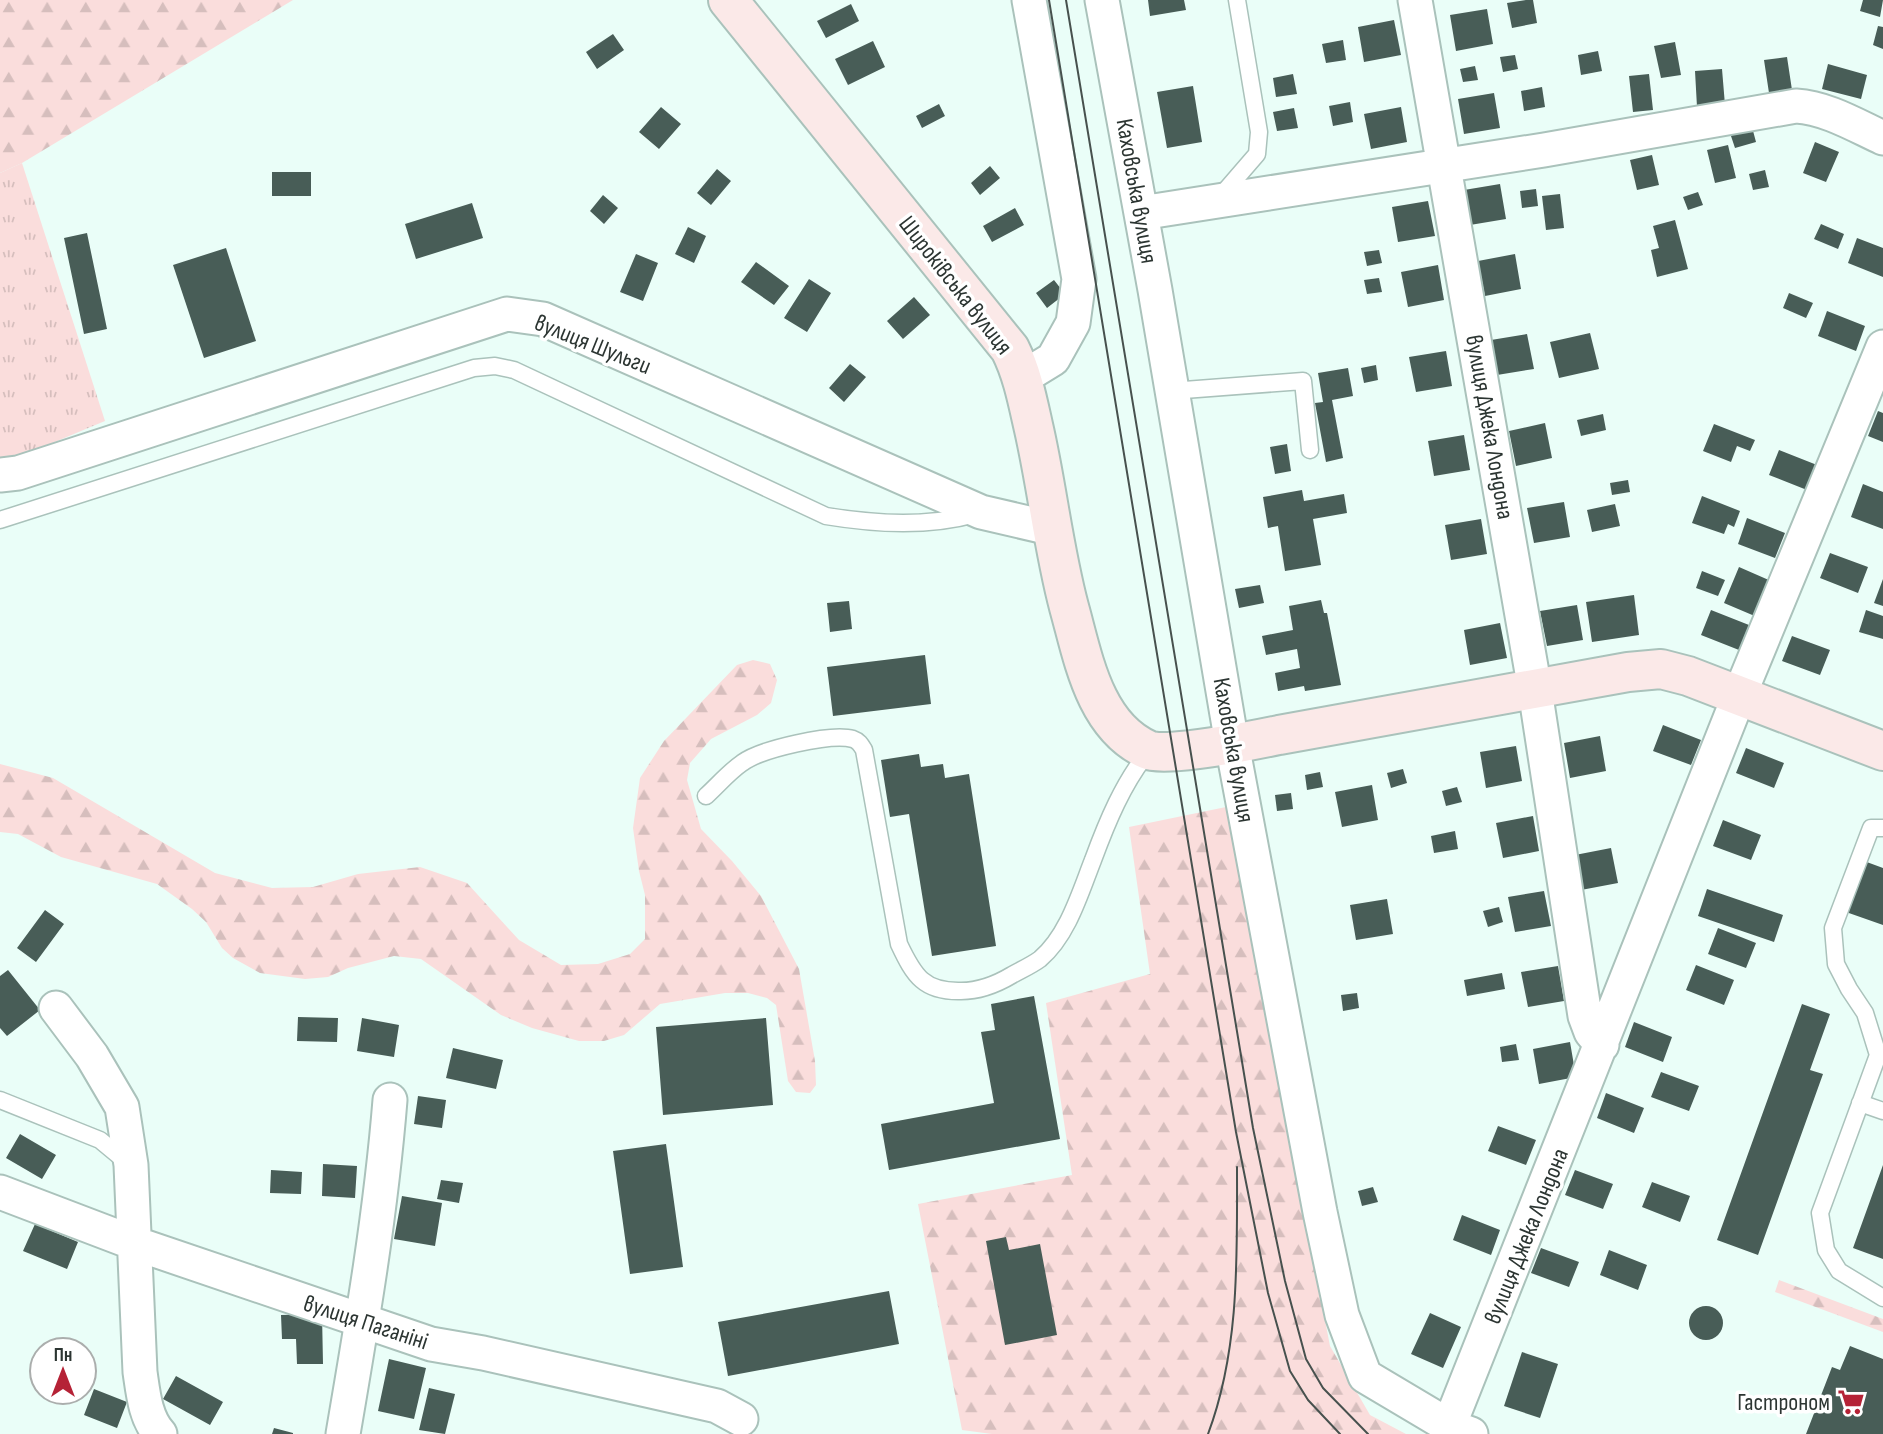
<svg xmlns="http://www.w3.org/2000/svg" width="1883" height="1434" font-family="'Sofia Sans Condensed',sans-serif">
<defs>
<pattern id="grass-tufts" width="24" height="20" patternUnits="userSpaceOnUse" patternTransform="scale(1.75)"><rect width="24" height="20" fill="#fadddc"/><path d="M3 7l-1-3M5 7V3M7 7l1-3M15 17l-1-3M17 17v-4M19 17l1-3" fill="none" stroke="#d6bebd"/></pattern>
<pattern id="forest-firs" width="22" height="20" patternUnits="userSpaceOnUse" patternTransform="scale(1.75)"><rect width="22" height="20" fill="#fadddc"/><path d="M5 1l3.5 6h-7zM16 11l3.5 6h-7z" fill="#d6bebd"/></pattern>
</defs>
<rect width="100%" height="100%" fill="#eafef8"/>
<!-- grass -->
<path fill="url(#grass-tufts)" d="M22 163 105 421 14 459 0 461V173Z"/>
<!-- forest -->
<path fill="url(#forest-firs)" d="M0 0H293L22 163 0 173Z
M753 660 770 664 777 680 771 703 757 715 711 739 690 763 687 780 701 829 732 861 761 896 799 969 815 1061 816 1085 810 1093 796 1092 788 1081 776 1005 767 998 748 993H725L660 1004 624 1035 604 1041H579L532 1028 501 1015 421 959 394 956 348 968 328 977 305 979 260 973 233 958 222 948 206 922 192 909 157 884 61 857 18 834 0 832V764L53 778 215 873 272 888 313 887 358 874 420 867 467 883 519 940 561 965 598 964 630 954 645 939V895L639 871 633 828 640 778 664 741 737 665Z
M1226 807 1330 1346 1370 1415 1406 1434H992L962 1430 918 1204 1072 1175 1046 1003 1150 974 1129 827Z
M1779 1280 1883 1319V1332L1775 1292Z"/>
<!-- building -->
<path fill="#485d57" d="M1148 0H1184L1186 10 1150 16Z
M1526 0H1533L1537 23 1512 28 1507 3Z
M1863 0H1883L1880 17 1860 11Z
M851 4 859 21 826 38 817 21Z
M1487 9 1493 44 1456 51 1450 15Z
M1394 20 1401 55 1364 62 1358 27Z
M1878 26 1883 27V49L1873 45Z
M613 34 624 50 597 69 586 52Z
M1343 40 1346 60 1326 63 1322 44Z
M873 41 885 67 848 85 835 59Z
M1675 42 1681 75 1661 78 1654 46Z
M1598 51 1602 71 1581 75 1578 55Z
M1515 55 1518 69 1503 72 1500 57Z
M1787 57 1792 90 1769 93 1764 60Z
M1828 64 1867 75 1861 99 1822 89Z
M1475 66 1478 80 1463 82 1460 69Z
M1722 69 1725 105 1697 107 1695 71Z
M1293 74 1297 94 1276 97 1273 78Z
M1649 74 1653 110 1633 112 1629 76Z
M1193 86 1202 142 1167 148 1157 92Z
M1542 87 1545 107 1524 111 1521 91Z
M1494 93 1500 128 1464 134 1458 99Z
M1350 102 1353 122 1333 126 1329 106Z
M939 104 945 116 922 128 916 116Z
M661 107 681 124 659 149 639 132Z
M1401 107 1407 142 1371 149 1364 114Z
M1294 108 1298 128 1277 131 1273 112Z
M1752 127 1756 142 1735 148 1730 133Z
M1815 142 1839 152 1826 182 1803 173Z
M1728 145 1736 178 1715 183 1707 150Z
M1652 155 1659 185 1637 190 1630 160Z
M990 166 1000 178 980 195 971 183Z
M717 169 731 181 711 205 697 193Z
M1765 170 1769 187 1753 190 1749 174Z
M272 172H311V196H272Z
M1500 184 1506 219 1470 225 1464 190Z
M1536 189 1538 206 1522 208 1520 191Z
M1698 192 1703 205 1688 210 1683 197Z
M1560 194 1564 228 1546 230 1542 196Z
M603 195 618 208 604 224 590 211Z
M1428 201 1435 236 1398 242 1392 207Z
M472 203 483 238 416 259 405 224Z
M1015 208 1024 225 992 242 983 226Z
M1675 220 1688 269 1657 277 1651 250 1659 248 1653 226Z
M1821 224 1844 234 1838 249 1814 239Z
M688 227 706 236 694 263 675 254Z
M87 233 107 329 84 334 64 238Z
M1857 238 1883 248V277L1848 263Z
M226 248 256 341 204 358 173 265Z
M1379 250 1382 263 1367 266 1364 252Z
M636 254 658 263 643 301 620 292Z
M1515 254 1521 289 1485 296 1478 261Z
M756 262 789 286 774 305 741 282Z
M1438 265 1444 300 1408 307 1401 272Z
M1379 278 1382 292 1367 294 1364 280Z
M809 279 831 293 807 332 784 318Z
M1054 280 1065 294 1047 308 1036 293Z
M1789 293 1813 303 1806 318 1783 308Z
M914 297 930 315 903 339 887 321Z
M1827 311 1865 326 1856 351 1818 336Z
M1590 333 1599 369 1559 378 1550 342Z
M1527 334 1534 369 1497 375 1491 340Z
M1446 351 1452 386 1416 392 1409 357Z
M850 364 866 377 844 402 829 388Z
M1376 365 1378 380 1364 383 1361 368Z
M1348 368 1353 396 1332 400 1343 458 1326 462 1315 403 1323 402 1318 373Z
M1878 411 1883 413V442L1868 436Z
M1603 414 1606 430 1581 436 1577 420Z
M1545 423 1552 458 1516 466 1509 431Z
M1714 424 1755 440 1750 451 1737 446 1731 462 1703 451Z
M1464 435 1470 470 1434 476 1428 441Z
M1287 444 1291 471 1275 474 1270 447Z
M1779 450 1817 465 1807 490 1769 475Z
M1628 480 1630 492 1612 495 1610 483Z
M1863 484 1883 492V529L1851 517Z
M1302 490 1304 501 1344 494 1347 513 1313 519 1321 565 1285 571 1278 526 1268 528 1263 497Z
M1702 496 1740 511 1734 527 1728 524 1724 534 1692 523Z
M1564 502 1570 537 1534 543 1527 508Z
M1615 504 1620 526 1592 532 1587 510Z
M1747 518 1785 533 1775 558 1738 544Z
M1481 519 1487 554 1451 560 1445 525Z
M1830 553 1868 567 1858 593 1820 578Z
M1739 567 1771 581 1757 617 1724 603Z
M1702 571 1725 580 1718 596 1696 588Z
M1883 579V606L1874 603Z
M1260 585 1264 603 1239 608 1235 589Z
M1634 595 1639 635 1592 642 1586 602Z
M1321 600 1324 613H1327L1341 685 1305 691 1304 686 1278 691 1275 673 1300 668 1297 649 1266 655 1262 636 1293 630 1289 606Z
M849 601 852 629 830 632 827 603Z
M1577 605 1583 640 1547 646 1540 611Z
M1711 610 1749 625 1739 650 1701 635Z
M1866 610 1883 616V639L1859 632Z
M1500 623 1507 658 1470 665 1464 630Z
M1792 636 1830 650 1820 675 1782 661Z
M925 655 931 704 833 716 827 667Z
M1663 725 1701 740 1691 765 1653 751Z
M1600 736 1606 771 1570 778 1564 743Z
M1516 746 1522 781 1486 788 1480 752Z
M1746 748 1784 763 1774 788 1736 773Z
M919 754 921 767 943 764 945 778 969 774 996 946 932 956 909 814 890 817 881 760Z
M1403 769 1407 783 1391 788 1387 773Z
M1320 772 1323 787 1307 790 1305 775Z
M1372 785 1378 820 1342 827 1335 792Z
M1457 787 1462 802 1446 806 1442 791Z
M1291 793 1293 809 1277 811 1275 795Z
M1533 816 1539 851 1503 858 1496 823Z
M1723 820 1761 835 1751 860 1713 846Z
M1455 831 1458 849 1434 853 1431 836Z
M1611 848 1618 883 1581 890 1575 855Z
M1864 861 1883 868V925L1846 912Z
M1707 889 1783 915 1774 942 1698 916Z
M1544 891 1551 926 1515 932 1508 897Z
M1387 899 1393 934 1356 940 1350 905Z
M1499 907 1503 922 1488 927 1483 911Z
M45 910 64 924 36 962 17 948Z
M1718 928 1756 943 1746 968 1708 954Z
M1696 965 1734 980 1724 1005 1686 990Z
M1558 966 1564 1001 1528 1007 1521 972Z
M8 970 40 1010 7 1036 0 1028V976Z
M1502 973 1505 989 1467 996 1464 980Z
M1357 993 1359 1008 1343 1011 1341 995Z
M1034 996 1060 1139 889 1170 881 1124 994 1103 981 1032 995 1030 991 1004Z
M1802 1004 1830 1014 1810 1070 1823 1074 1758 1255 1717 1240Z
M298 1017 338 1018 337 1042 297 1041Z
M362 1018 399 1025 394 1057 357 1051Z
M766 1018 773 1105 663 1115 656 1027Z
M1634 1022 1672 1037 1663 1062 1625 1047Z
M1570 1042 1576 1077 1539 1084 1533 1049Z
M1516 1044 1519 1060 1502 1062 1500 1047Z
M453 1048 503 1060 496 1089 446 1078Z
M1661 1072 1699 1086 1689 1111 1651 1097Z
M1606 1093 1644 1108 1634 1133 1597 1118Z
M418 1096 446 1100 442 1128 414 1124Z
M1498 1126 1536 1140 1526 1165 1488 1151Z
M20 1134 56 1155 42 1179 6 1158Z
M666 1144 683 1267 630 1274 613 1151Z
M323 1164 357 1166 355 1198 322 1196Z
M1883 1165V1259L1853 1248Z
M271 1170 302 1172 301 1194 270 1193Z
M1575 1170 1613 1184 1603 1209 1565 1195Z
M441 1180 463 1183 459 1203 437 1199Z
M1652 1182 1690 1196 1680 1222 1642 1207Z
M1373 1187 1378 1202 1362 1206 1358 1191Z
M402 1196 442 1203 435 1246 394 1239Z
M1462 1215 1500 1230 1491 1255 1453 1240Z
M35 1224 78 1242 67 1269 23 1251Z
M1006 1237 1009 1250 1040 1244 1057 1335 1005 1345 986 1241Z
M1541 1248 1579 1262 1569 1287 1531 1273Z
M1609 1250 1647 1265 1638 1290 1600 1275Z
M889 1291 899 1344 728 1376 718 1322Z
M1689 1323a17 17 0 1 1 34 0a17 17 0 1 1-34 0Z
M1430 1313 1461 1327 1443 1368 1411 1354Z
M322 1314 323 1364H297L296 1339H282L281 1315Z
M1850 1346 1883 1359V1434H1806L1832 1367 1840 1370Z
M1522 1352 1558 1364 1540 1418 1504 1406Z
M389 1359 426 1368 414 1419 378 1411Z
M176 1376 223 1402 210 1425 163 1399Z
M429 1388 455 1394 445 1434 419 1430Z
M94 1389 127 1402 117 1428 84 1415Z
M274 1428 293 1433V1434H272Z"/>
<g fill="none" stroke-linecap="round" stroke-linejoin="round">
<!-- service casing -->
<g stroke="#aac2bb" stroke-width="19">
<path id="service" d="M1219 198 1257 154 1259 132 1237 0
M1171 391 1303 381 1310 450
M0 520 474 368 495 366 514 370 826 516C874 524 929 527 975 514
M706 796C718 785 729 772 742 763 761 749 831 733 853 739 859 741 861 745 864 750L899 944C914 976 924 992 961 991 979 991 997 984 1012 975 1021 970 1032 965 1040 959 1068 935 1080 893 1093 860 1107 822 1123 783 1149 751
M1883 828H1871L1833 928 1836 964 1849 989 1865 1013 1878 1055 1820 1213 1826 1250 1839 1271 1883 1298
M0 1100 100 1140 129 1164
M1860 1103 1883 1111"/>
</g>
<!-- minor casing -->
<g stroke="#aac2bb" stroke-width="37">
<path id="minor" d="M1102 0 1155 290 1232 744 1320 1212 1342 1315 1365 1376 1449 1426 1471 1434
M1415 0 1535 690 1585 1016 1591 1032 1602 1045
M1141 213 1544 150 1796 106C1827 108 1855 125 1883 138
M1022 378 1053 359 1073 323 1079 279 1029 0
M0 475 18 473 507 314 543 319 981 512 1054 529
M56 1008 92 1056 122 1107 131 1165 140 1372C143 1392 145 1418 160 1434
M0 1192 134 1243 431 1344 483 1353 717 1406 741 1419
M1449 1426 1739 696 1883 347
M343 1434C362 1323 381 1212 390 1100"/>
</g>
<!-- secondary casing -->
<g stroke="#aac2bb" stroke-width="42">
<path id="secondary" d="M728 0 1010 349C1022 373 1027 398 1033 425 1047 485 1053 547 1069 607 1083 657 1094 726 1148 750 1166 758 1255 740 1279 735 1395 715 1511 692 1628 672L1661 669 1688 676 1883 751"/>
</g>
<!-- service -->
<use href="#service" stroke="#fff" stroke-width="16"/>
<!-- minor -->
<use href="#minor" stroke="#fff" stroke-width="33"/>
<!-- secondary -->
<use href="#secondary" stroke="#fbe9e8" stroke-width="38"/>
<!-- tram -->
<path stroke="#47514e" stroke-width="2" d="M1049 0 1236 1132 1268 1293 1290 1371 1308 1400 1340 1434
M1066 0 1253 1128 1285 1281 1306 1359 1323 1388 1368 1434
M1208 1434C1240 1349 1237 1256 1237 1167"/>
</g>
<!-- icons -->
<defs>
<g id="supermarket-bare" transform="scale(2.1)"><path d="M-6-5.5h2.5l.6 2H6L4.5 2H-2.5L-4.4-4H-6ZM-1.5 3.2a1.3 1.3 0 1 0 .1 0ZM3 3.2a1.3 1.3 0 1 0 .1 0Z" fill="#b52236" stroke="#fff" stroke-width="2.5" paint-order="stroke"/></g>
</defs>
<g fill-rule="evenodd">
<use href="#supermarket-bare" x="1851" y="1402"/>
</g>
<g text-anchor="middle" stroke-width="7" stroke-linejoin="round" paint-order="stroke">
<!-- street labels -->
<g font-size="24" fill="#2c3532" stroke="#fff">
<text transform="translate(1137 191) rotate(80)" y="8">Каховська вулиця</text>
<text transform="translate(956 285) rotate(52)" y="8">Широківська вулиця</text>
<text transform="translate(593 344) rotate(22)" y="8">вулиця Шульги</text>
<text transform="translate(1490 427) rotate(80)" y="8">вулиця Джека Лондона</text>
<text transform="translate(1234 750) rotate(80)" y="8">Каховська вулиця</text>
<text transform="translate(1526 1236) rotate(-68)" y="8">вулиця Джека Лондона</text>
<text transform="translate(366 1322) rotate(18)" y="8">вулиця Паганіні</text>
</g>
<!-- poi labels -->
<g font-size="24" fill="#2c3532" stroke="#fff" text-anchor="end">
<text x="1830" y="1410">Гастроном</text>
</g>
</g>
<!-- north arrow -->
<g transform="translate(63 1371)"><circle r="33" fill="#ffffff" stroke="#abaead" stroke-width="2"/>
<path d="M0-5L12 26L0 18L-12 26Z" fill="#b52236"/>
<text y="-10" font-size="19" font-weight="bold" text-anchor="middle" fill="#2c3532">Пн</text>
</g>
</svg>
